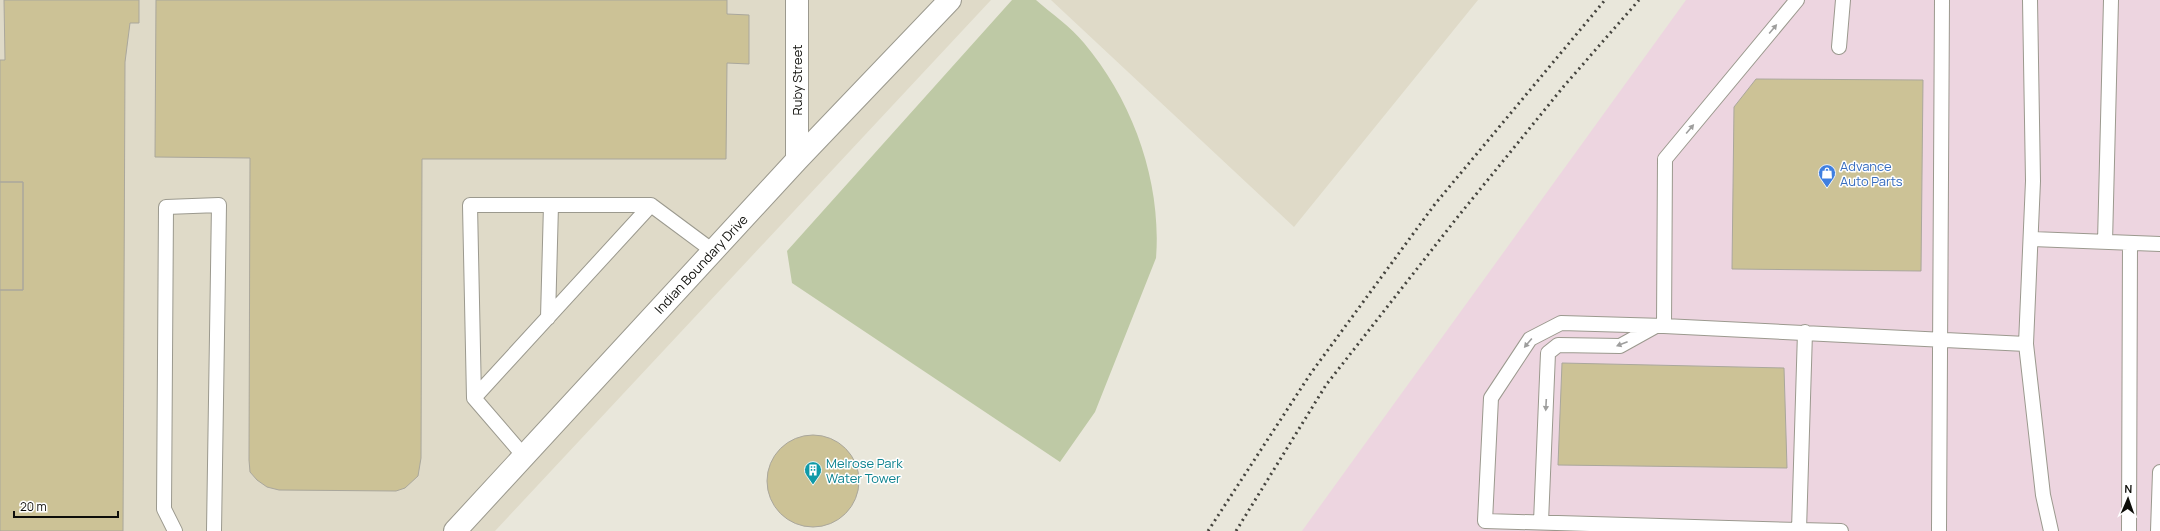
<svg xmlns="http://www.w3.org/2000/svg" width="2160" height="531" font-family="Manrope,sans-serif">
<rect width="100%" height="100%" fill="#e9e7db"/>
<!-- commercial -->
<path fill="#edd5e0" d="M1686 0H2160V531H1302Z"/>
<!-- built -->
<path fill="#dfdac8" d="M0 0H991L495 531H0Z
M1051 0H1478L1294 227Z"/>
<!-- green -->
<path fill="#bec9a5" d="M1012 0H1036C1052 14 1071 27 1084 43 1133 101 1162 182 1156 258L1095 412 1060 462 792 283 787 251Z"/>
<!-- building -->
<path fill="#ccc296" stroke="#aaa79c" d="M4 0H139V23H130L125 62 123 531H0V290H23V182H0V60H5Z
M156 0H727V14L749 15V64L727 63 726 159H422L421 458 418 476 405 488 396 491 279 490 267 487 257 480 250 472 249 460 250 158 155 157Z
M1756 79 1923 80 1921 271 1732 269 1734 107Z
M0 182H23V290H0Z
M1562 363 1784 368 1787 468 1558 465Z
M767 481a46 46 0 1 1 92 0a46 46 0 1 1-92 0Z"/>
<g fill="none" stroke-linecap="round" stroke-linejoin="round">
<!-- lane casing -->
<g stroke="#9b998e" stroke-width="16">
<path id="lane" d="M1797 0 1665 159 1664 326 2026 344
M2030 0 2033 181 2026 344 2043 495 2051 531
M1839 47 1843 0
M2032 239 2160 244
M2105 242 2111 0
M548 318 551 205
M1664 326 1561 323 1530 339 1491 398 1485 521 1799 530
M1805 332 1799 530 1841 531
M474 398 651 205
M524 456 474 398 470 205H651L713 251
M1541 522 1548 353 1558 345 1620 346 1656 326
M175 531 164 509 166 207 219 205 214 531
M1939 531 1942 0
M2129 531 2130 243
M2158 531 2160 472"/>
</g>
<!-- street casing -->
<g stroke="#9b998e" stroke-width="24">
<path id="street" d="M797 160V0
M455 531 797 160 950 0"/>
</g>
<!-- lane -->
<use href="#lane" stroke="#fff" stroke-width="14"/>
<!-- street -->
<use href="#street" stroke="#fff" stroke-width="22"/>
<!-- rail -->
<path stroke="#45443e" stroke-width="3" stroke-dasharray="2 4" stroke-linecap="butt" d="M1208 531 1311 373 1435 204 1605 0
M1236 531 1326 385 1456 219 1564 86 1639 0"/>
</g>
<!-- one-way arrows -->
<defs><path id="oneway-solid" d="M-6-.8H1V-3.2L6.5 0L1 3.2V.8H-6Z"/></defs>
<g fill="#9e9e9d">
<use href="#oneway-solid" transform="translate(1773 29) rotate(-50)"/>
<use href="#oneway-solid" transform="translate(1690 129) rotate(-50)"/>
<use href="#oneway-solid" transform="translate(1528 343) rotate(130)"/>
<use href="#oneway-solid" transform="translate(1622 344) rotate(159)"/>
<use href="#oneway-solid" transform="translate(1546 405) rotate(93)"/>
</g>
<!-- icons -->
<defs>
<g id="shop-pin" transform="scale(0.9)"><path d="M0 17L-7.5 6A9.5 9.5 0 1 1 7.5 6Z" fill="#3f7fe0" stroke="#fff"/><path d="M-5-2.5h2.3a2.7 3.5 0 0 1 5.4 0H5L5.5 6h-11ZM-1.5-2.5h3a1.5 2.3 0 0 0-3 0Z" fill="#fff"/></g>
<g id="building-pin" transform="scale(0.9)"><path d="M0 17L-7.5 6A9.5 9.5 0 1 1 7.5 6Z" fill="#0f9aa8" stroke="#fff"/><path d="M-4-6H4V6H1V3H-1V6H-4ZM-2.5-4.3h1.7v1.8h-1.7ZM.8-4.3h1.7v1.8H.8ZM-2.5-1h1.7V.8h-1.7ZM.8-1h1.7V.8H.8Z" fill="#fff"/></g>
</defs>
<g fill-rule="evenodd">
<use href="#shop-pin" x="1827" y="173"/>
<use href="#building-pin" x="813" y="470"/>
</g>
<g text-anchor="middle" stroke-width="3" stroke-linejoin="round" paint-order="stroke">
<!-- street labels -->
<g font-size="13" fill="#0d0d09" stroke="#fff">
<text transform="translate(797 80) rotate(-90)" y="5">Ruby Street</text>
<text transform="translate(701 264) rotate(-47)" y="5">Indian Boundary Drive</text>
</g>
<!-- shop labels -->
<g font-size="13" fill="#366cbe" stroke="#fff" text-anchor="start">
<text x="1840" y="171">Advance<tspan x="1840" dy="15">Auto Parts</tspan></text>
</g>
<!-- culture labels -->
<g font-size="13" fill="#0d838f" stroke="#fff" text-anchor="start">
<text x="826" y="468">Melrose Park<tspan x="826" dy="15">Water Tower</tspan></text>
</g>
</g>
<!-- north arrow -->
<g transform="translate(2128 499) rotate(2)" stroke="#ffffff" stroke-width="3" paint-order="stroke">
<path d="M0-3L7 15L0 10L-7 15Z" fill="#0d0d09"/>
<text y="-6" font-size="11" font-weight="bold" text-anchor="middle" fill="#0d0d09">N</text>
</g>
<!-- scale -->
<path d="M14 511v6h104v-6" fill="none" stroke="#0d0d09" stroke-width="2"/>
<text x="20" y="511" font-size="12" fill="#0d0d09" stroke="#ffffff" stroke-width="3" paint-order="stroke">20 m</text>
</svg>
